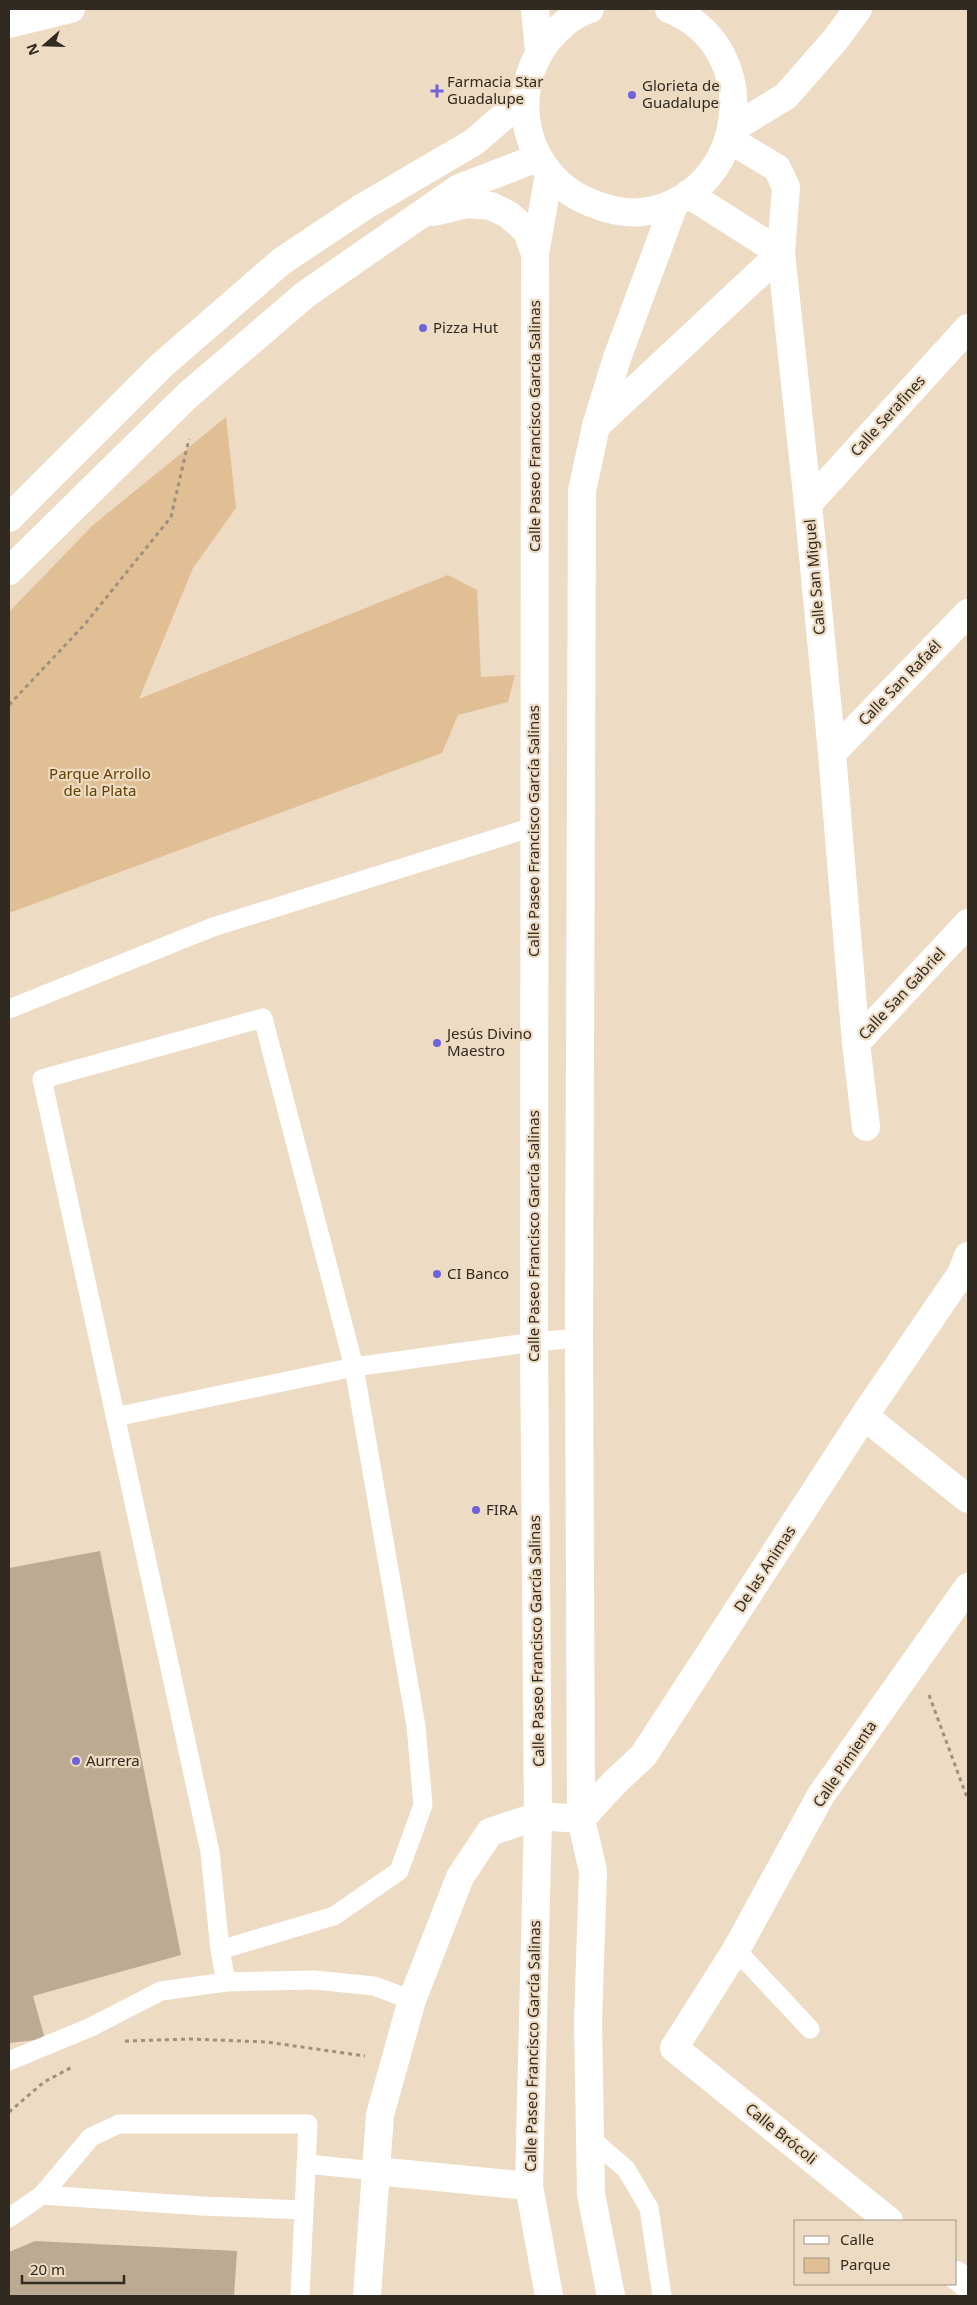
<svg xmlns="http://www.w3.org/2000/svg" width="977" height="2305" font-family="'Noto Sans',sans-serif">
<rect width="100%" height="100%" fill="#eedbc3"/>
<!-- green -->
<path fill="#e0bf95" d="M226 417 236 508 193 568 139 699 448 575 477 590 481 677 515 675 508 702 458 715 442 753 9 913V612L93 525Z"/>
<!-- building -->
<path fill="#bcaa92" d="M100 1551 181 1955 33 1996 45 2039 9 2043V1568Z
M35 2241 237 2251 234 2296H9V2252Z"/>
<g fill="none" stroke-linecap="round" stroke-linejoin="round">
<!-- path -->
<path stroke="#9e907e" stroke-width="3" stroke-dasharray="4 4" stroke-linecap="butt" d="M9 705 85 624 171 517 189 439
M929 1695 968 1800
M125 2041 190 2039 267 2042 365 2056
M9 2112 44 2082 74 2066"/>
<!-- service -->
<path stroke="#fff" stroke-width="19" d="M9 1009 213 927 533 827
M115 1417 354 1367 534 1342 579 1338
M220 1950 334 1916 399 1871 423 1805 416 1726 354 1367 263 1018 42 1079 210 1852 220 1950 226 1982
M736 1950 810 2029
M9 2061 91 2027 161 1991 226 1982 314 1980 374 1986 412 2000
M589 2137 626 2169 649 2208 662 2296
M306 2164 376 2171
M9 2218 42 2195
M300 2296 308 2124H119L91 2137 42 2195 202 2206 304 2210"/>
<!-- minor -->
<path stroke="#fff" stroke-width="28" d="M535 9 539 51
M9 24 71 9
M730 140 777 168 786 187 781 253 808 504 832 753 856 1043 866 1127
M688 194 781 253
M596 426 781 253
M808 504 968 328
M832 753 968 613
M856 1043 968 923
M864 1416 968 1499
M376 2171 529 2186
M889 2221 674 2048 736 1950 821 1795 968 1587
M956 2275 968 2285
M367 2296 380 2115 412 2000 460 1877 490 1832 538 1816 581 1819 615 1782 643 1756 864 1416 961 1274 968 1256"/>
<!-- secondary -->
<path stroke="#fff" stroke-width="28" d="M590 9C573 14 559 27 548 40 505 95 525 177 591 203 606 209 625 214 642 212 748 198 768 48 669 9
M732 129 786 96 835 40 858 9
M549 174 535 254 534 1342 538 1816 529 2186 549 2296
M433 212 467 204 491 206 509 215 527 231 535 254
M9 518 162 365 282 261 363 207 474 142 524 99
M9 571 188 395 306 294 459 188 537 158
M611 2296 591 2194 588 2022 593 1871 581 1819 579 1338 582 491 596 426 617 358 675 202"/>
</g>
<!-- markers -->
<g fill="#6d62dc" stroke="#eedbc3" stroke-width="2">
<path d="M434.5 83.5h5v5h5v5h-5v5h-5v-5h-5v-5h5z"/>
<circle cx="632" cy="95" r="5"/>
<circle cx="423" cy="328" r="5"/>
<circle cx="437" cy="1043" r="5"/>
<circle cx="437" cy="1274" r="5"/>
<circle cx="476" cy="1510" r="5"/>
<circle cx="76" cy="1761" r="5"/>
</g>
<g text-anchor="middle" stroke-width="4.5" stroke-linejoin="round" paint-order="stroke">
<!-- poi labels -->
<g font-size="15" fill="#312a20" stroke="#eedbc3" text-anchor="start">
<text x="447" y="87">Farmacia Star<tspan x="447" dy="17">Guadalupe</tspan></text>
<text x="642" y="91">Glorieta de<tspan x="642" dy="17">Guadalupe</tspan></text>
<text x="433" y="333">Pizza Hut</text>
<text x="447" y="1039">Jesús Divino<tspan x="447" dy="17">Maestro</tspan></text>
<text x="447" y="1279">CI Banco</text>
<text x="486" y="1515">FIRA</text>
<text x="86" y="1766">Aurrera</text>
</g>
<!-- street labels -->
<g font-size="15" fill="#312a20" stroke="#eedbc3">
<text transform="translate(888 416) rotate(-48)" y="5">Calle Serafines</text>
<text transform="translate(535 426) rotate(-90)" y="5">Calle Paseo Francisco García Salinas</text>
<text transform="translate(815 577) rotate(-95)" y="5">Calle San Miguel</text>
<text transform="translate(900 683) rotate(-46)" y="5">Calle San Rafaél</text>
<text transform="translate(534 831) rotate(-90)" y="5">Calle Paseo Francisco García Salinas</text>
<text transform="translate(902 994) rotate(-47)" y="5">Calle San Gabriel</text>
<text transform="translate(534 1236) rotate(-90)" y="5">Calle Paseo Francisco García Salinas</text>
<text transform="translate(765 1569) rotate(-57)" y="5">De las Animas</text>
<text transform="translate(537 1641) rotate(-91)" y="5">Calle Paseo Francisco García Salinas</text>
<text transform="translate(845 1764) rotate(-56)" y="5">Calle Pimienta</text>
<text transform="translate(533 2046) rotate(-89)" y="5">Calle Paseo Francisco García Salinas</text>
<text transform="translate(781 2134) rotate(39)" y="5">Calle Brócoli</text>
</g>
<!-- park labels -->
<g font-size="15" fill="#623f01" stroke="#eedbc3">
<text x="100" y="779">Parque Arrollo<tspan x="100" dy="17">de la Plata</tspan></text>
</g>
</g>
<!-- border -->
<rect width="977" height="2305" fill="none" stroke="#312a20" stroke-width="20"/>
<!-- legend -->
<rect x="794" y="2220" width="162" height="65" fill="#eedbc3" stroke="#a29482"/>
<rect x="804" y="2236" width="25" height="8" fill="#ffffff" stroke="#a29482"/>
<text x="840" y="2245" font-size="15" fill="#312a20">Calle</text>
<rect x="804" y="2258" width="25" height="15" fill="#e0bf95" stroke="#a29482"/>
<text x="840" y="2270" font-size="15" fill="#312a20">Parque</text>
<!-- north arrow -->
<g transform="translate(45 45) rotate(250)" stroke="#eedbc3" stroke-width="4" paint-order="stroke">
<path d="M0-4L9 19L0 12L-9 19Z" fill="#312a20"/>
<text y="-8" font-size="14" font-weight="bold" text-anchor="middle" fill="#312a20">N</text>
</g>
<!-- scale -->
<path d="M22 2275v8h102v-8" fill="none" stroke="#312a20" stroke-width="2.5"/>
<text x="30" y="2275" font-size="15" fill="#312a20" stroke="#eedbc3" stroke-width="4" paint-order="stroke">20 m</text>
</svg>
